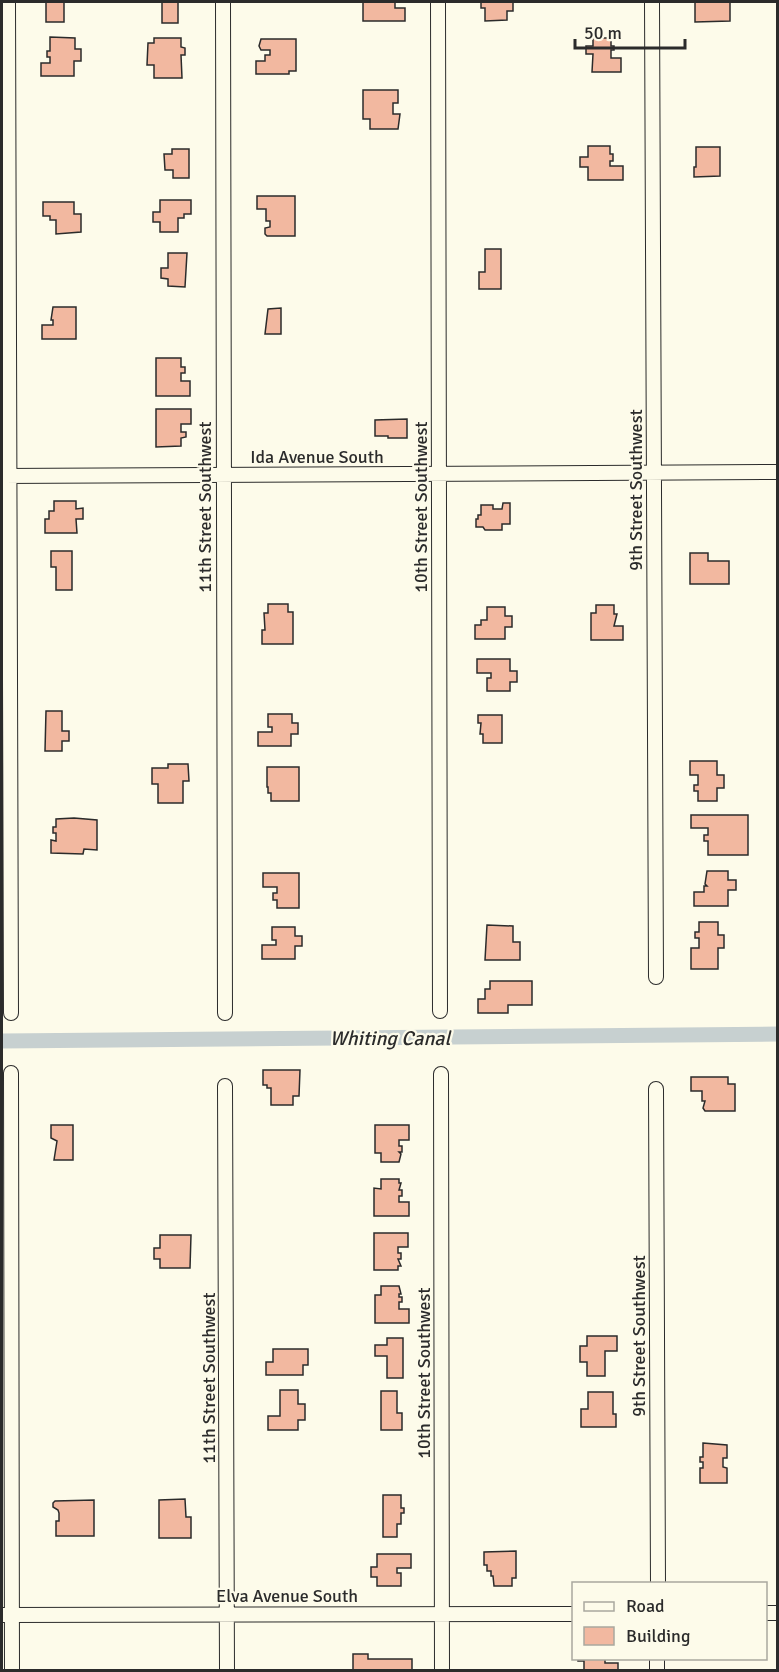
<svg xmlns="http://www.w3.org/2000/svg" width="779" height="1672" font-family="Signika,sans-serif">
<rect width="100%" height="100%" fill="#fdfbea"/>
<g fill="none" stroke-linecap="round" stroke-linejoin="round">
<!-- canal -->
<path stroke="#c7d0d0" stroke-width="15" d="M2 1041 778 1034"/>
</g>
<!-- building -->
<path fill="#f2b8a0" stroke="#2b2b2b" stroke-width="1.5" d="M46 2H64V22H46Z
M162 2H178V23H162Z
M363 2H395V8H405V21H363Z
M481 2H513V11H507V20L485 21V8H481Z
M695 2H730V21L695 22Z
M50 37 75 38V49H81V61H74V76H41V63H50V57H47V51H50Z
M154 38H181V47L185 48V55H181L182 78H154V65H147L148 43H154Z
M593 38H611V46H614V50H611V58H621V72H592L593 54H586V46H593Z
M261 39H296V71H289V74H256V61H265V55H270V50H261L259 46Z
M363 90H398V103H393V114H400L398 129H370V119H363Z
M588 146H610V154H613V161H610V166H623V180H588V167H580V157H588Z
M696 147H720V176L694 177V167H696Z
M172 149H189V178H173V170H165L164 154H172Z
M257 196H295V236H267L265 234V228L270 227V221H266V209H257Z
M160 200H191V214H184V218H178V232H160V222H153V212H160Z
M43 202H74V214H81V232L56 234V220H50V216H43Z
M485 249H501V289H479V272H485Z
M168 253H187L185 287 168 286V279L161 278V268H168Z
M53 307H76V339H42V325H53V320H51Z
M281 308V334H265L268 309Z
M156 358H181V367H185V373H181V381H190V396H156Z
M156 409H191V424H181V432H186V437L181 438V446L156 447Z
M407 419V438H388V436H375V420Z
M54 501H76V509L83 508V519H76L77 533H45V519H49V511H54Z
M503 503H510V524H502V530H485L483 527H476V519H478V515H481V505H493V509H502Z
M51 551H72V590H56V567H51Z
M690 553H708V561H729V584H690Z
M268 604H288V612H293V644H262V630H265L264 613H268Z
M596 605H614V614H617L614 626H623V640H591V613H596Z
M487 607H505V616H512V627H505V639H475V625H481V620H487Z
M477 659H510V671H517V682H510V691H487V678H491V673H477Z
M46 711H62V731H69V741H62V751H45Z
M268 714H292V723H298V734H291V746H258V732H272V727H268Z
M478 715H502V743H483V734H480L481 723H478Z
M690 761H717V775H724V788H717V801H698V791H694V785H698V775H690Z
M168 764H188L189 781H183V803H158V784H152V768H168Z
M267 767H299V801H271V793H268V787H267Z
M691 815H748V855H708V841H704V835H708V828H691Z
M74 818 97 820V850L84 849 83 854 51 853V840L56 841V833H53V827H56V819Z
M707 871H728V880H736V890H728V906H694V892H704V886H707L705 884Z
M263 873H299V908H277V900H273V893H277V887H263Z
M699 922H718V935H724V948H718V969H691V948H699V938H695V932H699Z
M487 925 513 926V942H520V960H485Z
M272 927H295V936H302V946H295V959H262V945H276V940H272Z
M490 981H532V1005H508V1013H478V999H485V989H490Z
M263 1070H300L299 1096H293V1105H271V1088H267V1085H263Z
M691 1077H728V1084H735V1111H705L703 1108 705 1101H702V1091H691Z
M51 1125H73V1160H54L57 1141 51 1138Z
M375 1125H409V1140H399V1146H402V1152H399L401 1154 399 1162H381V1153H375Z
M381 1179H399V1183H401L399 1190H402V1196H399V1202H409V1216H374V1188L381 1189Z
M374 1233H408V1247H398V1253H401V1259H398L401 1266H398V1270H374Z
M160 1235H191L190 1268H160V1259H154V1248H160Z
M381 1286H399L401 1294H399V1297H402V1302H399V1309H409V1323H375V1295H381Z
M587 1336H617V1351H605V1376H587V1362H580V1346H587Z
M387 1338H403V1378H387V1356H375V1345H387Z
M273 1349H308V1365H303V1375H266V1362H273Z
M280 1390H298V1404H305V1420H298V1430H268V1416H280Z
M381 1391H397V1413H402V1430H381Z
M588 1392H613V1414H616V1427H581V1409H588Z
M703 1443 727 1445V1458H723V1467L727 1468V1483H700V1468H703V1462H700V1457H703Z
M383 1495H401V1508H404V1513H401V1524H397V1537H383Z
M185 1499 186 1517H191V1538H159V1500Z
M94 1500V1536H56V1521H59V1513L58 1510 53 1507V1503L55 1501Z
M516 1551V1578H512V1586H494L493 1576H491V1571H487V1565H484V1552Z
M377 1554H411V1568H397V1573H401V1586H377V1577H371V1567H377Z
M353 1654H368V1659H412V1670H353Z
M578 1658H605V1663H618V1670H584V1661H578Z"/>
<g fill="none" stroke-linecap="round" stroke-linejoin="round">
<!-- minor casing -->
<g stroke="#2b2b2b" stroke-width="16">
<path id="minor" d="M8 2 11 1013
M223 2 225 1013
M438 2 440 1011
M652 2 656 977
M2 476 778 472
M11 1073 12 1670
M441 1074 442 1670
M225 1086 227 1670
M656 1089 658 1584
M766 1613H778
M2 1615 574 1614
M657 1670V1658"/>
</g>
<!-- minor -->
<use href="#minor" stroke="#fdfbea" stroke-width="14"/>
</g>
<g text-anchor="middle" stroke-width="4.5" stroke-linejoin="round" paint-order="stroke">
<!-- street labels -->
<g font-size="18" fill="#2b2b2b" stroke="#fdfbea">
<text x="317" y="463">Ida Avenue South</text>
<text transform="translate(636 490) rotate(-90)" y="6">9th Street Southwest</text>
<text transform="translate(205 507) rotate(-90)" y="6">11th Street Southwest</text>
<text transform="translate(421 507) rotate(-90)" y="6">10th Street Southwest</text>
<text transform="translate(639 1336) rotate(-90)" y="6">9th Street Southwest</text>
<text transform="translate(424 1373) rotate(-90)" y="6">10th Street Southwest</text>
<text transform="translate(209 1378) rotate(-90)" y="6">11th Street Southwest</text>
<text x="287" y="1602">Elva Avenue South</text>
</g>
<!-- water labels -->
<g font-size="20" font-style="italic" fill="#2b2b2b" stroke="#fdfbea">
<text x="390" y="1045">Whiting Canal</text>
</g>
</g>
<!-- border -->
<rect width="779" height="1672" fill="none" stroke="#2b2b2b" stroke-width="6"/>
<!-- legend -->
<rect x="572" y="1582" width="195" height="78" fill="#fdfbea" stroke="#a9a89e" stroke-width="1.5"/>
<rect x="584" y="1602" width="30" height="9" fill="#fdfbea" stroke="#a9a89e" stroke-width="1.5"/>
<text x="626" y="1612" font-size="18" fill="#2b2b2b">Road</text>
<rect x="584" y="1627" width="30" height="18" fill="#f2b8a0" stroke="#a9a89e" stroke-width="1.5"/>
<text x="626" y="1642" font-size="18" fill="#2b2b2b">Building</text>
<!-- scale -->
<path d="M575 39v9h110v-9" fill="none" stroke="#2b2b2b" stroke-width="3"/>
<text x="584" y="39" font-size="18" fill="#2b2b2b" stroke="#fdfbea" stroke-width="4.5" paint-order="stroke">50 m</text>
</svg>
